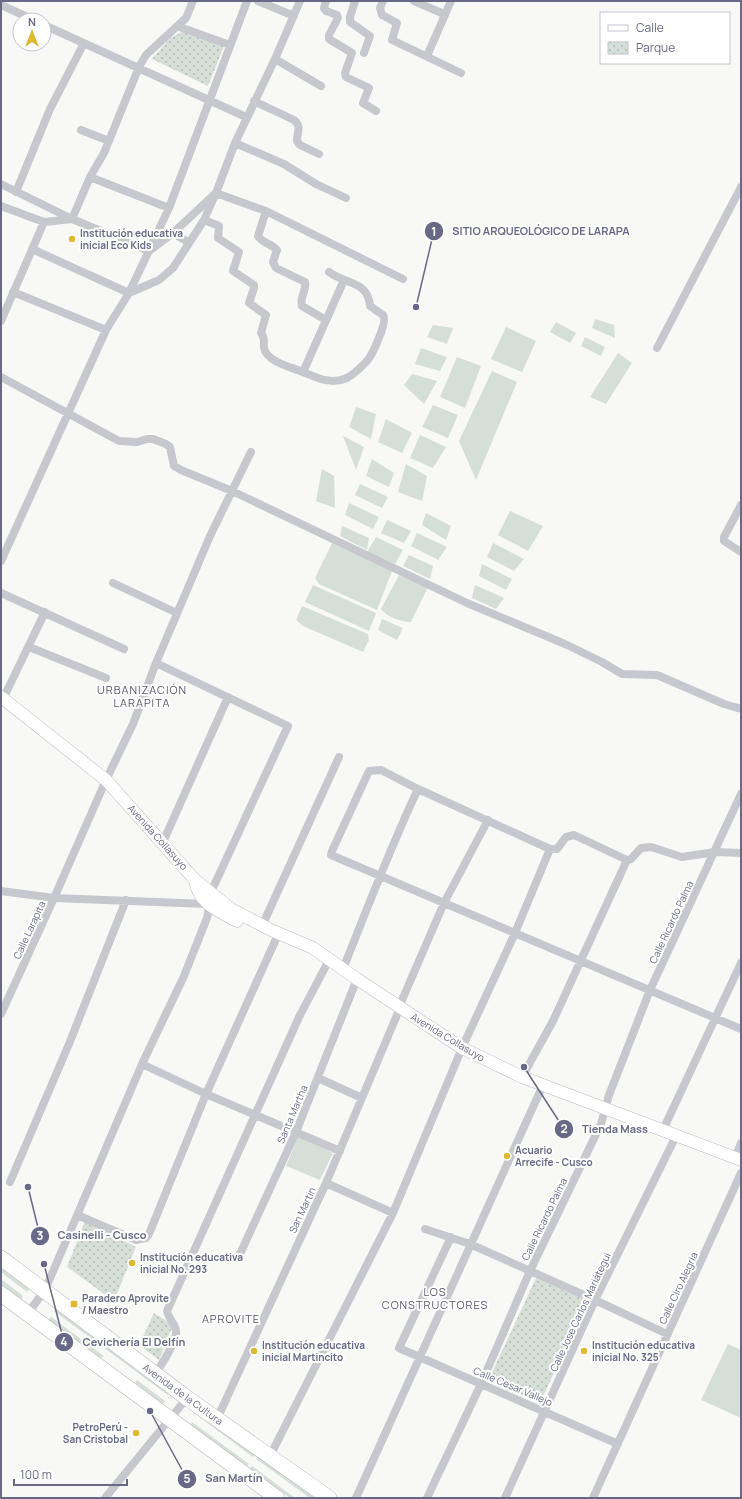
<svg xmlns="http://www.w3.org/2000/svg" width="742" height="1499" font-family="Manrope,sans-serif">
<defs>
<pattern id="park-dots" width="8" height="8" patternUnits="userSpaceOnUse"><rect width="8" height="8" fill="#d6ded8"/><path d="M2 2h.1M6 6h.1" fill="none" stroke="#b2b8b5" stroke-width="1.8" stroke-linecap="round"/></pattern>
</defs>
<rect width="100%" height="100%" fill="#f8f9f7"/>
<!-- green -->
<path fill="#d6ded8" d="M595 319 614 325 615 338 592 328Z
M556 322 576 333 570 343 550 332Z
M433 325 453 328 447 344 427 337Z
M506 327 536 341 522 372 491 359Z
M585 337 605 347 601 356 581 346Z
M421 348 447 357 440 371 415 364Z
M618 353 632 363 606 404 590 397Z
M457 357 481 366 465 408 440 397Z
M492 371 517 382 476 480 459 441Z
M412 374 437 381 424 404 404 385Z
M433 405 458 415 448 438 422 427Z
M356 407 376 414 371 439 349 427Z
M386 419 412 433 402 453 378 442Z
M420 435 446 447 433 468 410 458Z
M343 436 364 447 356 470Z
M372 459 394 473 389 487 366 476Z
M406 464 427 476 422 501 398 492Z
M322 469 334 476 335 508 316 501Z
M360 484 388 497 382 508 355 495Z
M349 503 379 517 373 529 345 515Z
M510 511 543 526 528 551 498 535Z
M426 513 451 526 446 540 422 525Z
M387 520 411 531 404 543 381 533Z
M342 526 369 538 367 550 340 536Z
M417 533 447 547 438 560 411 546Z
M376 537 403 550 395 564 367 552Z
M332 543 392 571 377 610 319 584 315 578Z
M493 543 524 559 514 571 487 557Z
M409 555 433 566 430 579 403 566Z
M482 564 512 579 506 590 479 576Z
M399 575 428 587 411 622C401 622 387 617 381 609Z
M313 585 376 613 369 631 305 602Z
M475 585 504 598 496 609 472 598Z
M302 606 368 634 369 640 363 652 303 626 296 620Z
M382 619 403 628 397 640 378 630Z
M298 1137 333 1153 320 1180 286 1166Z
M1 1266 30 1288 27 1292 1 1272Z
M1 1279 22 1295V1300L1 1285Z
M57 1308 171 1392 168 1395 54 1311Z
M51 1317 104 1356 101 1358 48 1320Z
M728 1344 741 1350V1418L701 1400Z
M137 1380 165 1401 163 1404 135 1383Z
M199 1413 255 1454 253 1457 197 1415Z
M192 1422 249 1464 247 1466 191 1425Z
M258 1456 315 1498H310L256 1459Z
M252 1466 291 1495 295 1498H290L250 1468Z"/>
<!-- park -->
<path fill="url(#park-dots)" d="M184 31 224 46 208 86 152 59 170 38Z
M85 1221 136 1247 114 1301 67 1267Z
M536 1278 585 1300 577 1323 540 1403 489 1379Z
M154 1313 173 1325 159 1360 139 1345Z"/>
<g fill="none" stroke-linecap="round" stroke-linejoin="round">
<!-- secondary casing -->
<g stroke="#babac2" stroke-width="13">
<path id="secondary" d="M1 697 106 780 195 880C198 903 218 911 237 921
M195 880 231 909 271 930 313 948 357 979 462 1048 522 1077 741 1160"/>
</g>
<!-- highway casing -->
<g stroke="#b8b8be" stroke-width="16">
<path id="highway" d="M1 1258 187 1398 329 1498
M1 1294 277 1498"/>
</g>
<!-- street -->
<path stroke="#c7c7ce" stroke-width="8" d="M258 1 294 16
M326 1 324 8 326 11 337 15 338 18 329 35V39L352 53 345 73 346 77 369 88 363 103 376 111
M355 1 350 17V22L370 36 364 53
M383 1 380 8 382 15 397 23 392 40 461 73
M414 1 444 14
M1 5 34 20
M44 25 246 117
M177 26 230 45
M427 56 451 1
M275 59 321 86
M254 101 294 120C302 127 297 131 297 141L300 145 319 154
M81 130 109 141
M235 143 284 164 316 184 346 198
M90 177 169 208
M1 184 72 219 149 251 173 233 216 193 235 143 275 59 300 1
M16 192 50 109 84 43
M1 206 44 222 72 219 90 177 104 153 139 67 146 55 186 18 193 1
M266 211 258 236C262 243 272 244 277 250L273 262 276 268 305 282C307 291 299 297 302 306L326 320
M204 220 219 226 218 238 239 252 233 271 254 285V288L249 303 266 315 261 333C266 339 263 341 264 348 267 362 291 367 303 372L344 280
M173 233 188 242
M32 249 129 293 159 280 173 268 204 220 216 193 266 211 403 279
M13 292 106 330
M1 321 44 222
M657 348 741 187
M303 372C317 378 331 385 347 378 354 374 365 364 370 357 374 350 388 321 383 315L370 306C368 281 347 285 329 272
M1 377 119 441 137 442 147 439H153L166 444 170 447 174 466 181 470 232 491 467 603 565 644 602 662 622 674 657 675 724 704 741 709
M741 505 724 537V541L741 552
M1 561 106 330 129 293 169 208 247 1
M113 583 177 613
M1 593 124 649
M29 647 106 678
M1 703 45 612
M163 842 228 697
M741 853 715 852 682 857 651 847 641 848 631 859 627 860 574 835 566 837 557 849H550L418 789 381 770 369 771 332 851 331 855 741 1029
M1 891 54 898 207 904
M262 926 339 757
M343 969C367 909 390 848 418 789
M399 1007 444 903 488 820
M1 1014 54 898 106 780 133 724 156 663 210 536 251 452
M142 1064 206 1094 340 1151
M522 1077 553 1021 627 860
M318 1078 362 1098
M663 1130 741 963
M735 1158 741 1143
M10 1182 69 1044 126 900
M326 1183 393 1213
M77 1215 136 1240 146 1238 149 1234 206 1094 276 939
M425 1229 470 1244 595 1300 667 1334
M451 1237 399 1348 618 1444
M240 1254 296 1132 357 979
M28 1313 45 1290 142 1064 184 976 207 918C210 908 207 904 211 892L288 726 156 663
M156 1374C161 1364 177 1342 176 1331 175 1323 168 1318 167 1311L299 1017 329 960
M217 1419 326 1183 400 1008
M270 1456 393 1213 462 1048 515 933 550 849
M105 1498 187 1398
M356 1498 543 1085
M427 1498 481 1384 530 1271 601 1124 609 1095 650 990 741 794
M505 1498 595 1300 676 1136
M593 1498 741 1173"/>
<!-- secondary -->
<use href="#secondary" stroke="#fff" stroke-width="12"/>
<!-- highway -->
<use href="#highway" stroke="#fff" stroke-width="15"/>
</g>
<!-- markers -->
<g fill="#dfb832" stroke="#fff" stroke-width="1.5">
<circle cx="72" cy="239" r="4"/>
<circle cx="507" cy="1156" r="4"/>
<circle cx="132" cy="1263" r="4"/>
<rect x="70" y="1300" width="8" height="8" rx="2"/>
<circle cx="254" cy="1351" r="4"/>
<circle cx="584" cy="1351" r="4"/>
<circle cx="136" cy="1433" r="4"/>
</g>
<g text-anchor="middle" stroke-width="4" stroke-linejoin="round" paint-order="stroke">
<!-- poi labels -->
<g font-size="10" font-weight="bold" fill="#696987" stroke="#fff" text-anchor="start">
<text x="80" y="237">Institución educativa<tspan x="80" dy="12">inicial Eco Kids</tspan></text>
<text x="515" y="1154">Acuario<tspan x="515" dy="12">Arrecife - Cusco</tspan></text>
<text x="140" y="1261">Institución educativa<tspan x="140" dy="12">inicial No. 293</tspan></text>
<text x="82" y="1302">Paradero Aprovite<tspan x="82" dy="12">/ Maestro</tspan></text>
<text x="262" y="1349">Institución educativa<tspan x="262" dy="12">inicial Martincito</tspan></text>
<text x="592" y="1349">Institución educativa<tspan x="592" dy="12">inicial No. 325</tspan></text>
<text x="128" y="1431" text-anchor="end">PetroPerú -<tspan x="128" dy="12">San Cristobal</tspan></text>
</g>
<!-- street labels -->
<g font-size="10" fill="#696987" stroke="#fff">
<text transform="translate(158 837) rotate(48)" y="4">Avenida Collasuyo</text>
<text transform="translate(671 922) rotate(-65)" y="4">Calle Ricardo Palma</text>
<text transform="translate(29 930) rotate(-65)" y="4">Calle Larapita</text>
<text transform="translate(448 1037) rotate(31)" y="4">Avenida Collasuyo</text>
<text transform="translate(292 1114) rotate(-67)" y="4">Santa Martha</text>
<text transform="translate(302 1210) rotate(-65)" y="4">San Martin</text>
<text transform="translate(544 1219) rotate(-64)" y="4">Calle Ricardo Palma</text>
<text transform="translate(678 1288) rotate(-65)" y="4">Calle Ciro Alegria</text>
<text transform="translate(580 1312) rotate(-65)" y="4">Calle Jose Carlos Mariátegui</text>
<text transform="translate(513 1386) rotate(23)" y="4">Calle Cesar Vallejo</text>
<text transform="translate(183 1394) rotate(36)" y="4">Avenida de la Cultura</text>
</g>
<!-- neighbourhood labels -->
<g font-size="11" letter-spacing="1" fill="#57576c" stroke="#fff">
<text x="142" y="694">URBANIZACIÓN<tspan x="142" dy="13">LARAPITA</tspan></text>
<text x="435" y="1296">LOS<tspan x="435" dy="13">CONSTRUCTORES</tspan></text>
<text x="231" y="1323">APROVITE</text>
</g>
</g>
<!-- callouts -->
<path fill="none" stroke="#696987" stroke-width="1.5" d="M416 307L434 231M524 1067L564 1129M28 1187L40 1236M44 1264L64 1342M150 1411L187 1479"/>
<g fill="#696987" stroke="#fff" stroke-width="1.5">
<circle cx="416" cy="307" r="4"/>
<circle cx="524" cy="1067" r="4"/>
<circle cx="28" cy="1187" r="4"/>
<circle cx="44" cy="1264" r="4"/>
<circle cx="150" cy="1411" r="4"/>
<circle cx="434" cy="231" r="10"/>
<circle cx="564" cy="1129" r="10"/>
<circle cx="40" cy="1236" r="10"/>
<circle cx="64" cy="1342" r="10"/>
<circle cx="187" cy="1479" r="10"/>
</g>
<g font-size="12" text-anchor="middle" font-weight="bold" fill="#fff">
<text x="434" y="236">1</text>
<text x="564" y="1133">2</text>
<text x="40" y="1240">3</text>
<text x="64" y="1346">4</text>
<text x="187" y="1483">5</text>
</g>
<g font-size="11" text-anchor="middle" font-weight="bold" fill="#696987" stroke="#fff" stroke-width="4" stroke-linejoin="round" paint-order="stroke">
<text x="541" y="235">SITIO ARQUEOLÓGICO DE LARAPA</text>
<text x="615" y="1133">Tienda Mass</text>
<text x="102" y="1239">Casinelli - Cusco</text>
<text x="134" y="1346">Cevichería El Delfín</text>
<text x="234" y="1482">San Martín</text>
</g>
<!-- border -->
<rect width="742" height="1499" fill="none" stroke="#696987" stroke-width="4"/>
<!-- legend -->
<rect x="600" y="12" width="130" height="52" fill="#ffffff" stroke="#c3c3cf"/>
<rect x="608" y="25" width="20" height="6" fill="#ffffff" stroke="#c3c3cf"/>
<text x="636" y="32" font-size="12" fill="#696987">Calle</text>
<rect x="608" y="42" width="20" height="12" fill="url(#park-dots)" stroke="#c3c3cf"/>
<text x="636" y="52" font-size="12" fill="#696987">Parque</text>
<!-- north arrow -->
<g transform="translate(32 32)"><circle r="19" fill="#ffffff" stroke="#c3c3cf"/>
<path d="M0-3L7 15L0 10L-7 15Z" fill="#dfb832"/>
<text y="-6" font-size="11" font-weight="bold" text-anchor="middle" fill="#696987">N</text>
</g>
<!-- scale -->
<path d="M14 1479v6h113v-6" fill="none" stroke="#696987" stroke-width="2"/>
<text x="20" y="1479" font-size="12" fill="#696987" stroke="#ffffff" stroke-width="3" paint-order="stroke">100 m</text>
</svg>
